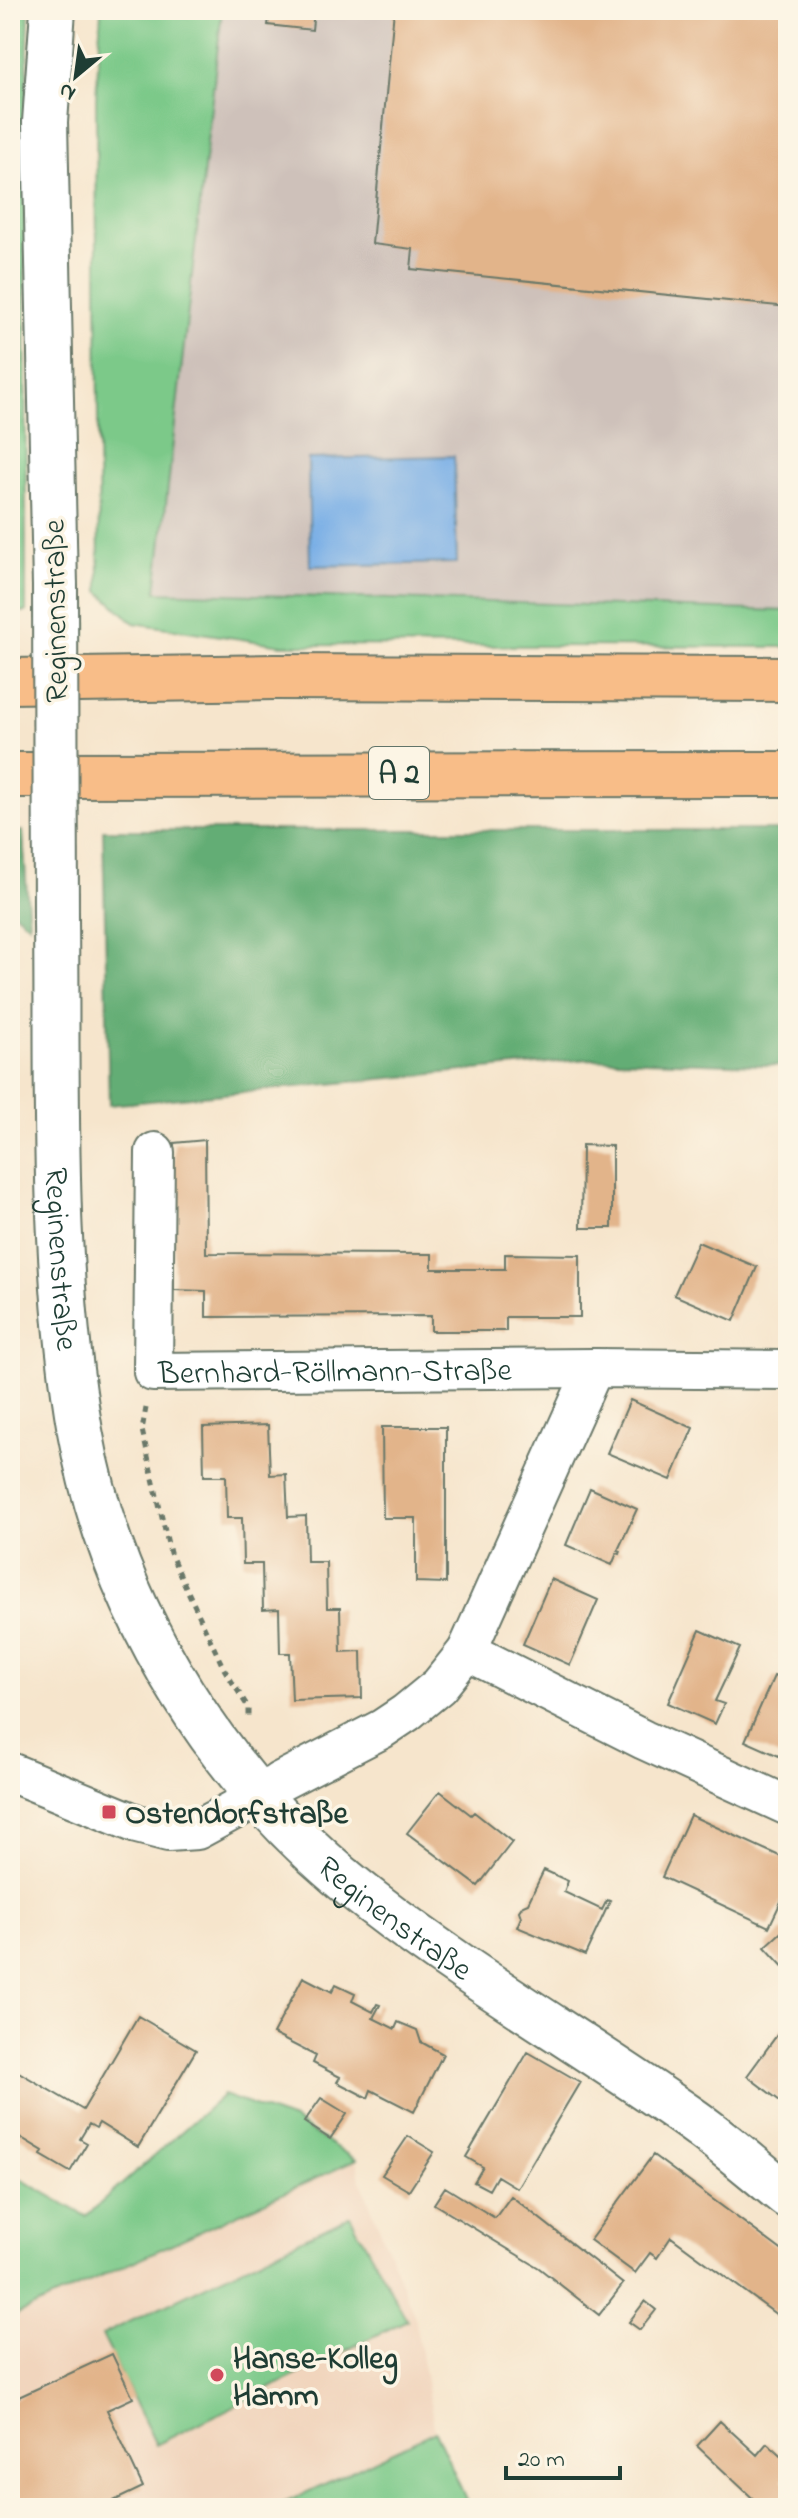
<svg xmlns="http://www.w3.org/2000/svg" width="798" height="2518" font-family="'Indie Flower',sans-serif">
<rect width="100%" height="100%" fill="#fcf5e5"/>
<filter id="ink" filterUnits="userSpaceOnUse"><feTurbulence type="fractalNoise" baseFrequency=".0125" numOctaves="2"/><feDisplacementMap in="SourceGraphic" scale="16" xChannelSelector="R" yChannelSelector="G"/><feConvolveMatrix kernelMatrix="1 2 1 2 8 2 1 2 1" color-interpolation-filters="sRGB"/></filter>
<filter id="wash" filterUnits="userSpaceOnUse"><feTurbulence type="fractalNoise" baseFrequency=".006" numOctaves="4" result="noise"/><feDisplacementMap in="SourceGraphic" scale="32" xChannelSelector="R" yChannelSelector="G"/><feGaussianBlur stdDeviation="1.8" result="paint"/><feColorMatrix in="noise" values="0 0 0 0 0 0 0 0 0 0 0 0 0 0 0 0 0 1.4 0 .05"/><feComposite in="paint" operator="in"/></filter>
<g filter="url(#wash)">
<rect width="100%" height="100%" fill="#f6e5cc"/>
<!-- built -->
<path fill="#f1d5bd" d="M356 2160 360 2179 414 2315 435 2431 274 2508H10V2318Z"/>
<!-- industrial -->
<path fill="#cec1ba" d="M222 10H788V611L155 592Z"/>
<!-- green -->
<path fill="#7bc989" stroke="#4d835e" stroke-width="2" d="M10 10H29L25 143 26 612H10Z
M101 10H222L156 592 788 611V647L282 645 134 623 99 591 96 99Z
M223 2095 293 2120 356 2160 10 2318V2173L86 2216Z
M350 2216 407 2320 156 2445 102 2335Z
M435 2431 470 2508H274Z"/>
<!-- forest -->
<path fill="#64ad75" stroke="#427554" stroke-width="2" d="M103 830H788V1066L589 1059 109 1105Z
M23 831 29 925 10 909V832Z"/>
<!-- water -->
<path fill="#78aee6" stroke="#4c768d" stroke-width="2" d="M454 456 457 563 310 566 308 459Z"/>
<g id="blocks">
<!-- building -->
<path fill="#e2b48a" d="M270 10H314L312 30 268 25Z
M394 10H788V307L411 269 413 249 372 244Z
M205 1140 206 1253 432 1254V1269H505V1254L580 1255V1317H506V1331H431V1316L206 1317V1291L174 1290V1143Z
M582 1145 612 1146V1228H581Z
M698 1242 757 1267 734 1321 674 1295Z
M630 1400 693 1428 671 1480 607 1453Z
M268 1425 270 1475 286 1474 288 1517 306 1516 307 1562H326L327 1608H340L341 1652 361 1651 362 1698 292 1700 290 1653H280L279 1609 263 1610 262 1564H243L242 1518H227L226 1476H204L203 1427Z
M382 1427H446V1583L416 1582V1518H383Z
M590 1488 637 1509 618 1550 621 1551 620 1554 617 1553 612 1565 566 1545Z
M551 1579 598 1600 570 1665 523 1644Z
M700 1630 740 1648 715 1701 724 1704 715 1724 668 1703Z
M774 1676 788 1682V1760L745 1741Z
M440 1791 471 1815 474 1812 512 1842 478 1886 407 1833Z
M690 1815 788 1860V1887L769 1927 662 1877Z
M544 1870 568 1881 564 1892 602 1910 607 1900 610 1901 585 1955 517 1927 521 1917 519 1911 523 1905 528 1903Z
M788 1926V1972L765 1947Z
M303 1977 332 1992 336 1984 355 1993 352 2001 373 2012 377 2004 380 2005 373 2018 395 2029 398 2022 417 2030 421 2042 443 2054 414 2112 371 2090 368 2098 337 2082 340 2077 313 2063 316 2056 273 2034Z
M138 2016 196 2050 138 2147 99 2123 96 2128 89 2124 80 2139 87 2143 70 2172 41 2155 43 2151 10 2131V2067L83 2110Z
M788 2020V2107L747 2076Z
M528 2052 580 2082 517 2188 497 2176 489 2190 474 2182 483 2167 466 2157Z
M321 2098 347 2114 330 2139 304 2122Z
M408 2136 434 2152 409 2191 382 2175Z
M653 2155 788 2255V2323L671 2237 657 2258 650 2253 635 2273 590 2240Z
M445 2187 495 2218 511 2196 623 2284 599 2315 539 2268 434 2204Z
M645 2301 656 2310 640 2330 629 2322Z
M112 2354 133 2398 107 2410 143 2487 103 2506 104 2508H19L10 2489V2401Z
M720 2421 757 2455 767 2443 788 2462V2473L783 2480 788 2484V2508H763L697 2446Z"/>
</g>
</g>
<g filter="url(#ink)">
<use href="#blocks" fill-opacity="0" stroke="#6a7869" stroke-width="2"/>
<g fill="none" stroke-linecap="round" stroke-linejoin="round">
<!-- minor casing -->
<g stroke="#6a7869" stroke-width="42">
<g id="minor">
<path id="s1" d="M155 1152 153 1372 594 1368"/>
<path d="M467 1651 644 1740 788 1806"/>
<path d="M10 1772 137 1824 168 1832 197 1830 258 1797 279 1782 382 1729 406 1713 439 1686 467 1651 594 1368 788 1370"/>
</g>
</g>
<!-- tertiary casing -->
<g stroke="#6a7869" stroke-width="48">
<g id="tertiary">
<path d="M53 10 45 122 55 586"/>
<path id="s2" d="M56 921C58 1091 51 1263 80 1431 113 1616 223 1788 372 1902 473 1980 584 2044 688 2117 723 2141 755 2170 788 2196"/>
</g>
</g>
<!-- motorway casing -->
<g stroke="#6a7869" stroke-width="48">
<path id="motorway" d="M10 681 274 677 788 679
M10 775 788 774"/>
</g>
<!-- path -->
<path stroke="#6a7869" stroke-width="5" stroke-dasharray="6 6" stroke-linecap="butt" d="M146 1408 142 1430 170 1553 224 1669 248 1707V1716"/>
<!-- minor -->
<use href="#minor" stroke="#fff" stroke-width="38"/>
<!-- tertiary -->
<use href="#tertiary" stroke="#fff" stroke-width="44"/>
<!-- motorway -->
<use href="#motorway" stroke="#f8bd88" stroke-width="44"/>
<!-- tertiary-bridge casing -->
<g stroke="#6a7869" stroke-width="48" stroke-linecap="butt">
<path id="tertiary-bridge" d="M55 586 56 921"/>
</g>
<!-- tertiary-bridge -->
<use href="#tertiary-bridge" stroke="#fff" stroke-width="44"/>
</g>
</g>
<!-- markers -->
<g fill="#d1495b" stroke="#fcf5e5" stroke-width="3">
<rect x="101" y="1804" width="16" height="16" rx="4"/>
<circle cx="217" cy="2375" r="8"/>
</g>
<g text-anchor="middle" stroke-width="7" stroke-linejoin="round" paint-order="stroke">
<!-- shield labels -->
<rect fill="#fcf5e5" stroke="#617469" stroke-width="2" x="369" y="747" width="60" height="52" rx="6"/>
<g font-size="30" font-weight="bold" fill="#1f3d34">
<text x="399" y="783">A 2</text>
</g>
<!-- street labels -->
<g font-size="32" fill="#1f3d34" stroke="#fcf5e5">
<text transform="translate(54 611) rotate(-91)" y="11">Reginenstraße</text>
<text dy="11" stroke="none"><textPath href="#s2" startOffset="338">Reginenstraße</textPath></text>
<text dy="11" stroke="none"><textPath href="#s1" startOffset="402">Bernhard-Röllmann-Straße</textPath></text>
<text dy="11" stroke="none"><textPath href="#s2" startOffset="1106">Reginenstraße</textPath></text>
</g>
<!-- poi labels -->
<g font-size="32" font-weight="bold" fill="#1f3d34" stroke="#fcf5e5" text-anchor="start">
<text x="125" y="1823">Ostendorfstraße</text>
<text x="233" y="2368">Hanse-Kolleg<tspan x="233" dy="37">Hamm</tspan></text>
</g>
</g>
<!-- margin -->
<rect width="798" height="2518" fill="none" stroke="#fcf5e5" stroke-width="40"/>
<!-- north arrow -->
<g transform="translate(76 76) rotate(209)" stroke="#fcf5e5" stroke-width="6" paint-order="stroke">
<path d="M0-6L14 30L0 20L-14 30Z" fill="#1f3d34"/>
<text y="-12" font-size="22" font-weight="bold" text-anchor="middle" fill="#1f3d34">N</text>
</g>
<!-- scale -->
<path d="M506 2466v12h114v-12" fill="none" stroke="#1f3d34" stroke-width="4"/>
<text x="518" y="2466" font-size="24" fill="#1f3d34" stroke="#fcf5e5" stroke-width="6" paint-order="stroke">20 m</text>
</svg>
